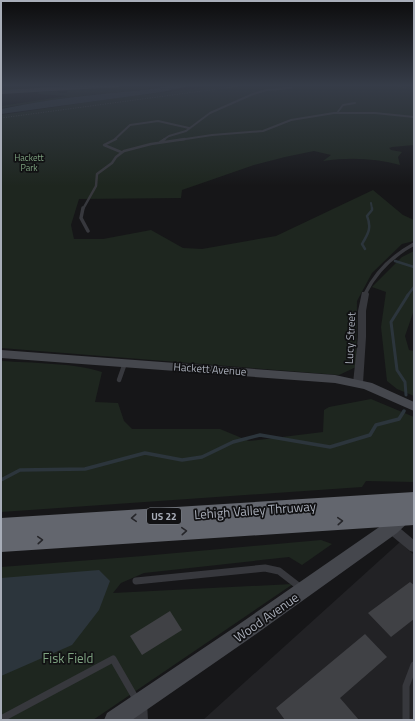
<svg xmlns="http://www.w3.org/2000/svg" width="415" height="721" font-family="'Titillium Web',sans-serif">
<rect width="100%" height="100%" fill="#161618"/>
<!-- built -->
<path fill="#222225" d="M400 542 414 555V720H203Z"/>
<!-- green -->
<path fill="#1e261f" d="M1 85H106L1 91Z
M131 85H170L140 90 72 97 1 108V106L67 96 38 94 39 92 57 91 60 93H67V90Z
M226 85H407L414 88V145L392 147 389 148 391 150 402 152 398 157 400 165C375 158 349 157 323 161L331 155 314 151 285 157 254 165 182 190 181 198 79 199 71 225 74 239H103L151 230 183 248 202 249 276 236 373 190 403 215 414 220V241L402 244 372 273 357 301 356 367 339 375 1 348 2 201H1V115L116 98Z
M414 251V310L405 336 409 350 414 351V396L397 389 387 381 381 327 386 292 372 287 402 257Z
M1 361C31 363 75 363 102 372L95 402 118 403 124 421 132 429H220L249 441 323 432 324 410 329 407 371 399 414 417V482L366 481 362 487 1 512Z
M321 540 332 544 302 565 289 557 144 573 121 583 113 593 293 584 93 720H1V567L143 556Z"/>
<!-- water -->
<path fill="#2c353c" d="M170 85H193L162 92 1 114V109C34 102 68 97 102 94 125 91 148 91 170 85Z
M99 570 110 581 99 610 72 645 1 676V578Z"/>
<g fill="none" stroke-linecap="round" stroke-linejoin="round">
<!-- stream-far3 -->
<path stroke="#2c353c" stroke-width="2" d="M371 203 372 209"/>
<!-- stream-far2 -->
<path stroke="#2c353c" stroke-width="2.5" d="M365 249 362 244C368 234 372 228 367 216L372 210V208
M395 261 414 267
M407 296 414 287"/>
<!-- stream-far1 -->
<path stroke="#2c353c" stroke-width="3" d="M406 395 405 382 397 370 391 322 408 295"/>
<!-- stream -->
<path stroke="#2c353c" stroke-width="3.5" d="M1 480 20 470 85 469 145 453 182 460 202 457 233 442 260 435 330 447 370 435 376 425 399 419 404 411"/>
</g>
<!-- building -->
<path fill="#404145" d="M410 582 414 585V619L391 637 368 613Z
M170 611 182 630 142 655 130 636Z
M365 634 387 657 340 698 359 720H285L276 708Z"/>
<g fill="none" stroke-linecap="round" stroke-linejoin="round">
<!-- path -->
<path stroke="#3d3f44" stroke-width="1" stroke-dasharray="1 1.5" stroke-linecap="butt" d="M393 85 406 88
M1 118 247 85"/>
<!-- service-far4 -->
<path stroke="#37383d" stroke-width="2" d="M337 113 343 105 355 103
M114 140 130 125 158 121 189 128
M163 140 169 136 186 131 210 113 253 94 267 90 291 88
M179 140 212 135 263 131 291 120 334 113H375L414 117"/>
<!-- service-far3 -->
<path stroke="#37383d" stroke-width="2.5" d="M116 139 104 145 121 152
M160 142 165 139
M83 209 96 186 97 174 112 163 116 157 124 151 151 144 185 139"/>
<!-- service-far2 -->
<path stroke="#37383d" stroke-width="3.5" d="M83 208 81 218 88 231
M365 294C376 271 392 256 414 244"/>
<!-- service-far1 -->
<path stroke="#37383d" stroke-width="4.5" d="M119 380 125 363"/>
<!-- service -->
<path stroke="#37383d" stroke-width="7" d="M136 581 265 568 279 571 301 588
M1 719 113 659 136 699
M406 720V686L414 665"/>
<!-- minor -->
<path fill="#37383d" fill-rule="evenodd" d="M362 292H368L369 294 366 311V337L363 383 358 386 353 383 358 337V311Z
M391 523 395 524 414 540V552L410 551 387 532 385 528 387 524Z
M139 695 144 698 147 703 148 720H132L131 703 134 698Z"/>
<!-- secondary -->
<path fill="#45474d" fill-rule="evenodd" d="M92 85H122L119 87 1 94V90Z
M1 350 335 375 372 383 414 402V411L364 389 335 383 1 358Z
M414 502V517L397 533 249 639 132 720H104L107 713 235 627 385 523 408 504Z"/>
<!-- motorway -->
<path fill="#63666e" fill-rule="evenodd" d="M414 492V525L1 552V518Z"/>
</g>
<!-- one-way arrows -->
<defs><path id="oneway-chevron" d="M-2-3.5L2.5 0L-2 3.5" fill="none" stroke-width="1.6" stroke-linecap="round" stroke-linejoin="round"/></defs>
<g stroke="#26262a">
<use href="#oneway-chevron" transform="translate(134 518) rotate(176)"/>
<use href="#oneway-chevron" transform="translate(340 521) rotate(-4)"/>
<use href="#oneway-chevron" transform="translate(184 531) rotate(-4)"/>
<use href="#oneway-chevron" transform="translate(40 540) rotate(-4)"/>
</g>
<!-- sky -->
<linearGradient id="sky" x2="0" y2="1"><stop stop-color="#0c0c0d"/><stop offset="0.46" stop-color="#363c48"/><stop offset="1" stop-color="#363c48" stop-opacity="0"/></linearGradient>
<rect width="415" height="186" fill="url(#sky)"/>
<g text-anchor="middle" stroke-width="3.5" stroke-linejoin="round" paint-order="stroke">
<!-- far-park labels -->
<g font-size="9" fill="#7fa381" stroke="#111113">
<text x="29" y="161">Hackett<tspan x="29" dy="10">Park</tspan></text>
</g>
<!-- shield labels -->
<rect fill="#111113" stroke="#7b7e86" stroke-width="1" x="147" y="508" width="34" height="16" rx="3"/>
<g font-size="10" font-weight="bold" fill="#a8adb8">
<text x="164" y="520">US 22</text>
</g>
<!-- street labels -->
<g font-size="11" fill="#a8adb8" stroke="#111113">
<text transform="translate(350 338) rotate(-87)" y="4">Lucy Street</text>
<text transform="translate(210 369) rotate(4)" y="4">Hackett Avenue</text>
</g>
<!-- near-street labels -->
<g font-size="13" fill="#a8adb8" stroke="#111113">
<text transform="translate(255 510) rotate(-4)" y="5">Lehigh Valley Thruway</text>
<text transform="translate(266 617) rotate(-35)" y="5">Wood Avenue</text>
</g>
<!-- near-park labels -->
<g font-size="13" fill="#7fa381" stroke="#111113">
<text x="68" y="663">Fisk Field</text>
</g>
</g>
<!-- border -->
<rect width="415" height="721" fill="none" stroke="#a8adb8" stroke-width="4"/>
</svg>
